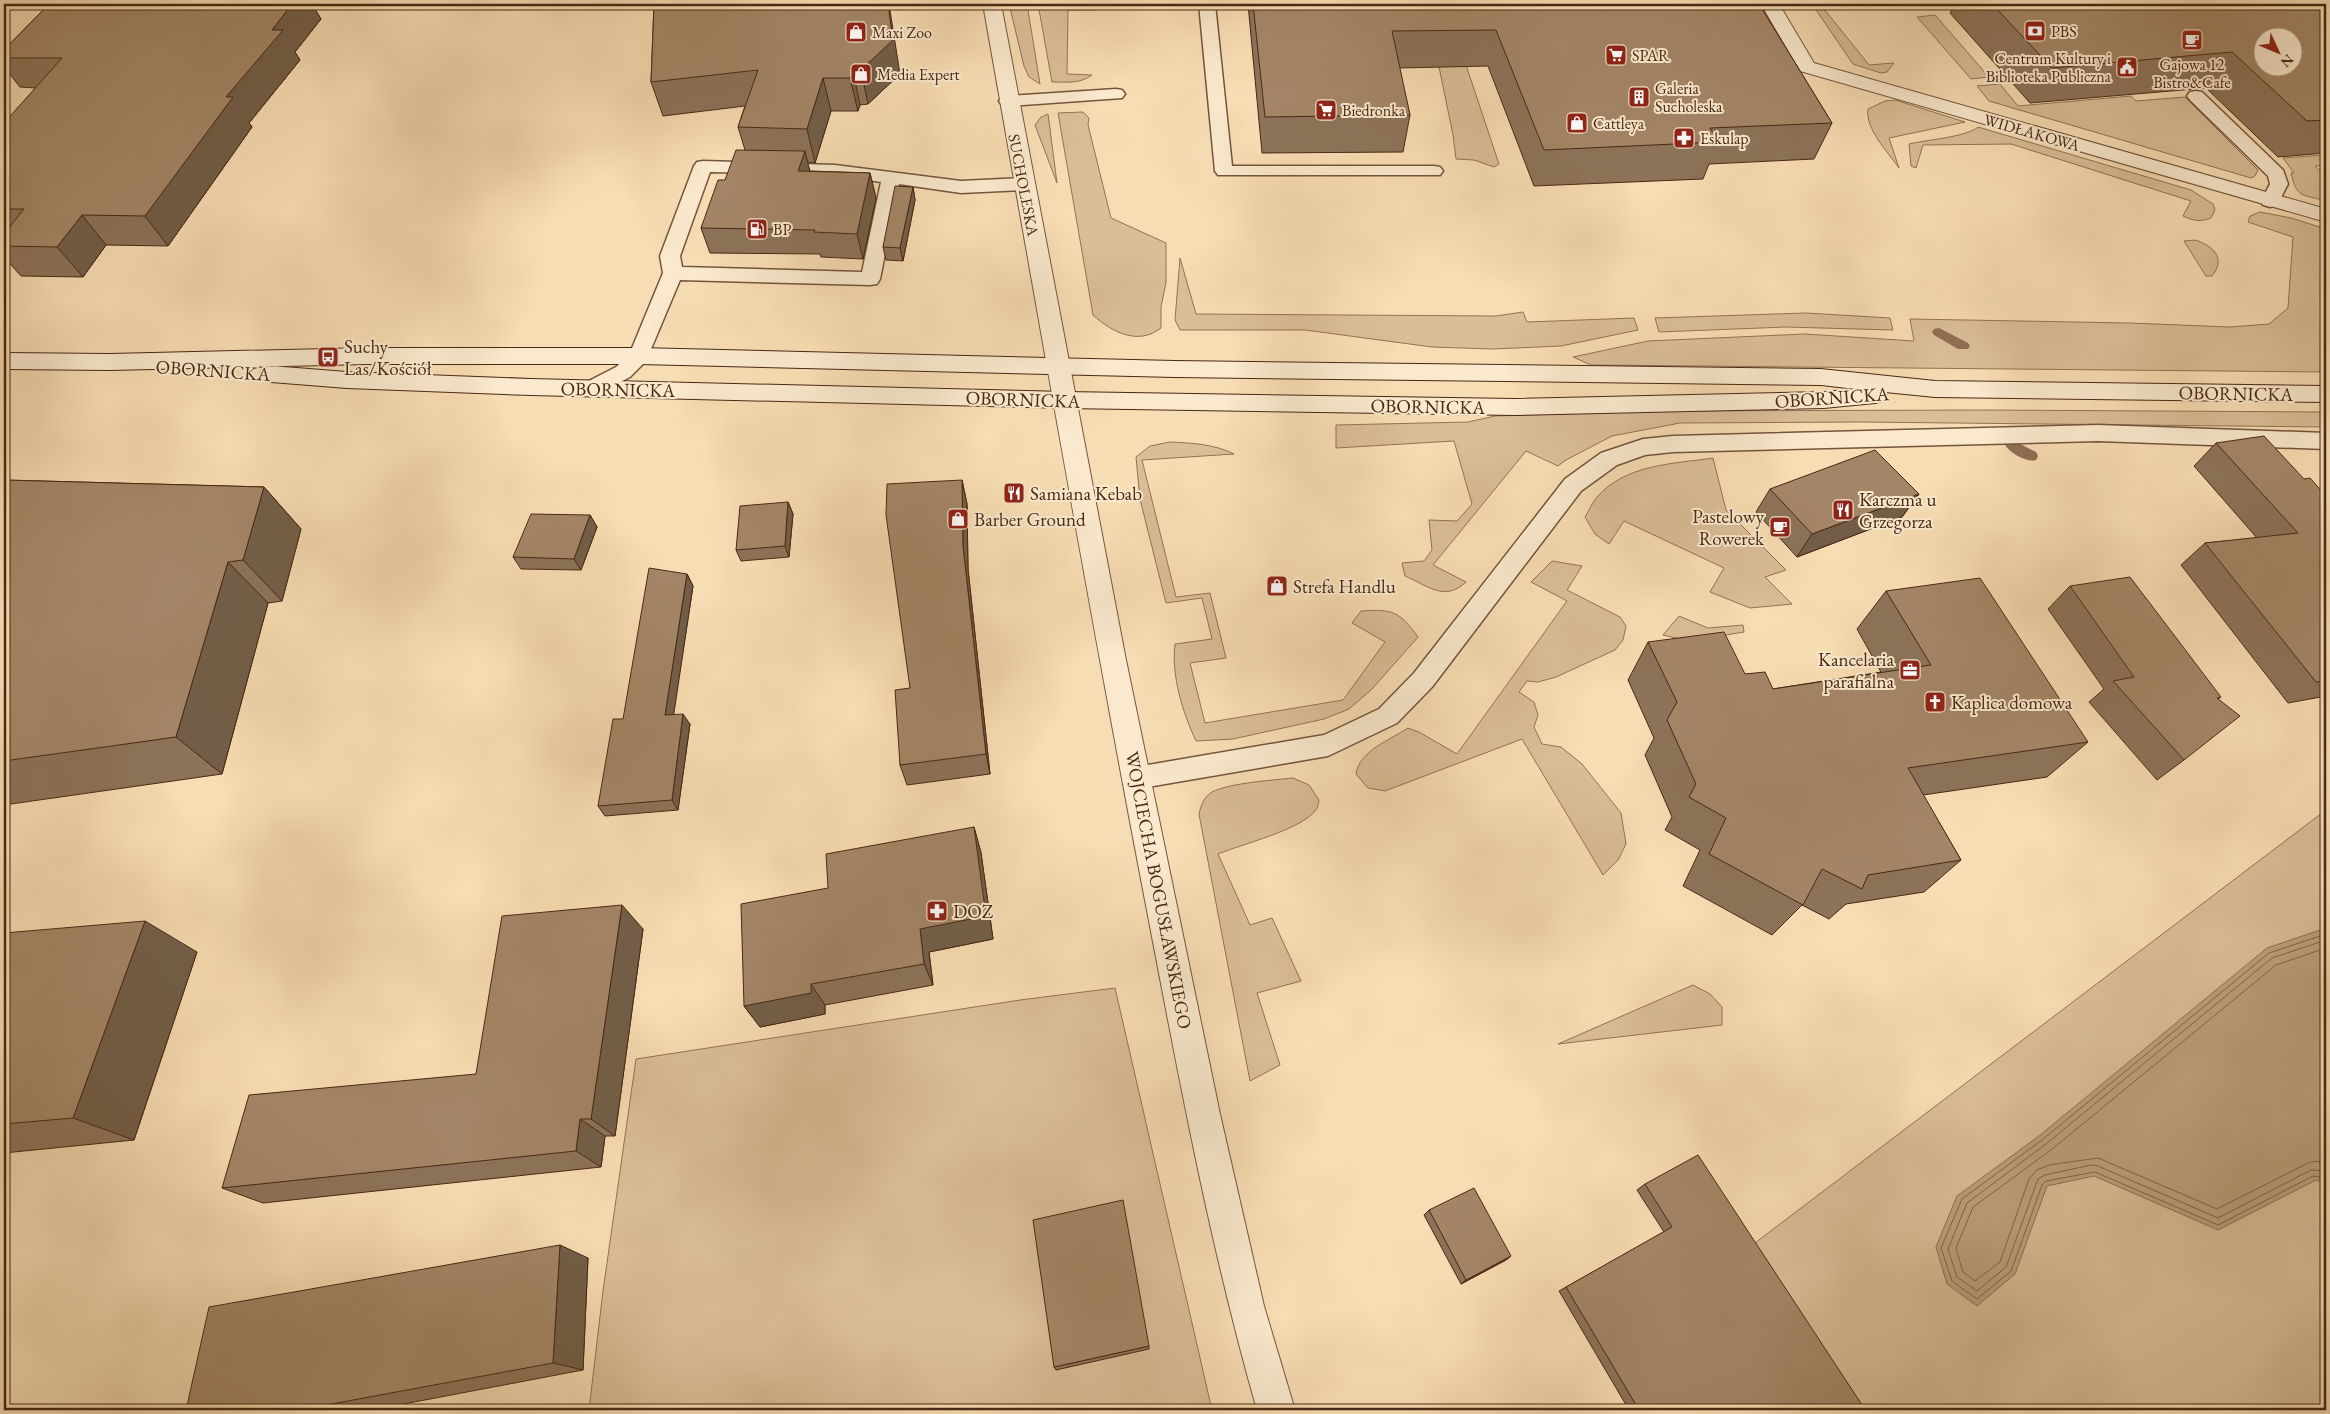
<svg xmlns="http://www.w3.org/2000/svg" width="2330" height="1414" font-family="'EB Garamond',serif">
<rect width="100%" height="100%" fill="#f7ddb3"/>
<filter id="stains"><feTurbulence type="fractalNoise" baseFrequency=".004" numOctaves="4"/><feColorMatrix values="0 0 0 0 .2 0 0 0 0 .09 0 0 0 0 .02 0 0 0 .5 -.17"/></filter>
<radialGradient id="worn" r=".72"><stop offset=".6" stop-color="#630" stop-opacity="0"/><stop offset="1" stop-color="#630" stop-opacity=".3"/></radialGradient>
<!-- green -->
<path fill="#d9be98" stroke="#917356" d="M1009 4H1027L1040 84 1029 77 1024 66Z
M1038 4H1098L1095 10H1068L1067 74 1092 75C1080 84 1067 82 1052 82Z
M1442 4 1467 68 1499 164 1494 167 1474 160 1456 159 1453 135 1431 28Z
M1812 4H1820L1869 65 1894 63 1887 72 1881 73 1853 64Z
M1935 15 1989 77 1971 79 1917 17Z
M2000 84 2018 106 2131 96 2136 101 2185 97 2258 170 2255 176 2251 178 1989 101 1977 86Z
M1895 100 1965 122 1889 138 1899 168C1888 152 1865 129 1868 109L1885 101Z
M1083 112 1089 118 1088 125 1111 218 1166 243V282L1161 307V328C1138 346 1112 332 1093 315L1058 113Z
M1048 114 1057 183 1035 125 1041 117Z
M1978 127 2191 190 2213 204 2215 210 2211 218C2200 222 2194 221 2183 216L2191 201 2011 144 1923 145 1916 168 1911 166 1909 144C1925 140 1967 137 1978 127Z
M2326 155V165L2315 166 2326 176V201C2302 194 2297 199 2291 173H2294L2283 158Z
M2260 212 2291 218 2326 229V372L1591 365 1573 357 1648 341 1805 334 1914 341 1910 319 2130 323 2230 327 2269 324 2288 308 2293 237 2248 222 2250 216Z
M2195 240C2212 245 2227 258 2212 276H2206L2184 241Z
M1180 258 1196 314 1496 316 1523 312 1527 322 1634 318 1638 330 1561 346 1493 349 1432 347 1305 330H1180L1175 320Z
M1806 313 1890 318 1893 330 1786 327 1659 332 1655 318Z
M1985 410 2326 412V427L1860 422 1680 423 1612 436 1566 460 1558 466 1526 451 1433 565 1466 582C1445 602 1428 586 1405 576L1402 563 1424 561 1432 550 1429 520 1457 521 1472 504 1454 441 1336 448V425L1468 422 1495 416 1658 411Z
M1170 442C1192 443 1214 444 1234 454L1142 460 1176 597 1210 593 1226 658 1190 663 1205 723 1343 700 1385 642 1352 623 1361 611C1393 609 1399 611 1418 637L1372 689 1349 709 1324 719 1233 739 1196 741C1183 713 1171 676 1175 644L1212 639 1202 598 1166 603 1140 499 1136 457 1150 446Z
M1713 458 1726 510 1786 570 1765 577 1792 604 1750 608 1710 592 1724 568 1624 521 1609 544 1595 534 1585 517C1589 511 1592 503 1597 497 1626 464 1673 464 1713 458Z
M1552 561 1582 566 1567 590 1620 617 1626 626 1623 640 1615 650 1556 677 1538 682 1527 681 1519 692 1534 702 1538 715 1534 727 1542 744 1561 747 1582 764 1621 813 1626 844 1618 860 1603 875 1522 739 1385 791 1368 788 1356 774C1359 751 1390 740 1408 728L1419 732 1457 754 1567 601 1531 582Z
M1679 616 1708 628 1743 625 1744 632 1689 641 1663 635Z
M1293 778 1309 785 1319 800C1318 805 1318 808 1315 811 1300 830 1242 844 1218 854L1250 925 1272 918 1301 981 1257 993 1280 1065 1250 1081 1199 814C1201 805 1204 797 1212 792 1229 783 1274 780 1293 778Z
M2326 810V1410H1852L1747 1249Z
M1693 985 1710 994 1722 1007V1025L1558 1044Z
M1115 988 1212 1410H589L603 1291 636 1059 1020 1000Z"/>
<!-- water -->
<path fill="#bc9f7d" stroke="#8e6f53" d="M2326 928V1183L2316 1180 2218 1230 2094 1176 2047 1186 2015 1274 1977 1306 1947 1284 1936 1247 1957 1196 2039 1136 2267 948Z"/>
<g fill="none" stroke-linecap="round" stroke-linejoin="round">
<!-- shore -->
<path stroke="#826448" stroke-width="1" d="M2326 934 2269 953 2042 1140 1962 1199 1941 1248 1952 1281 1977 1299 2011 1271 2042 1185 2046 1181 2095 1172 2218 1225 2313 1176 2326 1178
M2326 940 2272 958 2046 1144 1967 1203 1948 1249 1957 1277 1977 1291 2006 1267 2038 1179 2045 1175 2091 1165 2098 1166 2218 1218 2311 1170 2326 1171
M2326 948 2276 965 2051 1150 1973 1207 1956 1248 1963 1272 1975 1281 2000 1262 2029 1179 2037 1170 2049 1165 2098 1158 2217 1209 2308 1163 2317 1161 2326 1164"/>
<!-- stream -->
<path fill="#8e6f53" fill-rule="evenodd" d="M1939 328 1968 343 1970 346 1968 349H1958L1934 335 1932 332 1934 329Z
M2012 440 2036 452 2038 456 2036 460C2027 463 2010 453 2005 445L2007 441Z"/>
<!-- service casing -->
<g stroke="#74553c" stroke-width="3">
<path id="service" d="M1199 4H1215L1232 166H1434L1440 167 1443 171 1440 175H1218L1215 171Z
M1116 89 1122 90 1125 94 1122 98 1008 106 1002 105 999 101 1002 97 1008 96Z
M2196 91 2202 92 2283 170 2288 184 2277 205 2270 207 2263 205 2261 201 2270 184 2268 176 2190 100 2187 96 2190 92Z
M703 161 835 165 961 181 1024 178 1030 180 1033 184 1030 188 1024 190 961 193 899 184 880 279 877 284 870 285 680 280 646 361 630 377 599 393 592 395 585 393 582 388 585 383 616 367 630 353 663 273 660 256 694 166 697 162ZM710 172 835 175 881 182 862 272 682 267 680 256Z
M2098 425 2326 433V449L2098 441 1673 452 1645 455 1617 465 1581 491 1432 687 1397 723 1328 756 1136 789 1127 786 1123 778 1127 770 1136 767 1324 735 1379 709 1414 673 1565 479 1601 453 1643 439 1673 436Z"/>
</g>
<!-- minor casing -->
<g stroke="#74553c" stroke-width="2">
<path id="minor" d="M1761 4H1779L1814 63 2326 209V222L1800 71Z"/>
</g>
<!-- tertiary casing -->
<g stroke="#74553c" stroke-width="2">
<path id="tertiary" d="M983 4H1001L1125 655 1220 1114 1264 1306 1295 1410H1257C1206 1232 1174 1050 1139 869 1084 581 1034 292 983 4Z"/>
</g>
<!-- secondary casing -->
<g stroke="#492814" stroke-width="2">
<path id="secondary" d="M368 348H639L1175 361 1821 369 1935 381 2326 386V402L1935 397 1885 392 1887 395 1883 401 1875 403 1824 408 1515 415 1065 408 531 395 347 388 271 382 263 380 260 374 263 368 271 366 347 372 531 379 1065 392 1515 399 1824 392 1856 389 1821 385 1175 377 639 364H368L110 370 4 369V353L110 354Z"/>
</g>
<!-- service -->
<use href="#service" fill="#fae9ce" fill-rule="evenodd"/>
<!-- minor -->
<use href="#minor" fill="#fae9ce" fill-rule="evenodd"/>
<!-- tertiary -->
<use href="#tertiary" fill="#fae9ce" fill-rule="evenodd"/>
<!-- secondary -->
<use href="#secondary" fill="#fae9ce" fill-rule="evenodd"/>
</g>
<!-- wall -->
<path fill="#8c7359" stroke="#492814" d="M49 4H312L321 19 295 52 300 60 249 123 252 127 168 246 106 245 83 277 21 276 4 257V123L36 88 20 87 4 67V50Z
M654 4 900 74 868 104 860 105 858 111H831L815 163 807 162 810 171 870 173 876 198 863 259 821 257 820 254 710 253 701 228 725 180 745 150 738 127 745 106 663 116 651 82Z
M1248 4H1759L1832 123 1814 159 1709 164 1703 179 1534 186 1488 66 1399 68 1410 115 1403 152 1262 153Z
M1955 4H2326V153L2278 157 2206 88 2030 103 1950 13Z
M913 187 915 200 903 261 886 260 883 247Z
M2216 443 2304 479 2326 496V696L2288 703 2181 565 2205 543 2257 538 2194 466Z
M4 480 264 487 301 529 282 601 268 603 222 774 4 805Z
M962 480 967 504 968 569 990 774 907 785 900 765 910 688Z
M1770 489 1919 494 1902 517 1797 557 1756 512Z
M788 502 793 514 789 557 741 561 736 550Z
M590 515 597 527 581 570 521 569 513 557Z
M687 574 693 586 673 715 690 724 678 810 605 816 598 806 623 719Z
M2070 586 2221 697 2218 699 2184 760 2157 780 2089 702 2104 689 2048 609Z
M1886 591 2088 742 2047 777 1923 795 1961 860 1924 892 1846 904 1829 919 1802 905 1772 935 1683 886 1700 850 1665 830 1672 817 1645 755 1654 738 1628 680 1648 642 1745 674 1773 689 1881 672 1857 629Z
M974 827 981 853 993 939 929 952 933 985 825 1005V1014L760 1027 744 1006 828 888Z
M643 929 615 1136H605L601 1167 263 1203 222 1188 476 1074Z
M4 933 197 952 134 1140 4 1153Z
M1645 1184 1860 1410H1629L1559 1291 1664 1232 1637 1190Z
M1429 1210 1511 1256 1506 1260 1461 1284 1424 1215Z
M588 1258 583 1370 372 1410H186Z
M1149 1346V1349L1056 1370 1054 1367Z"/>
<!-- shaded-wall -->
<path fill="#725e48" stroke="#492814" d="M292 4H312L321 19 295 52 300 60 249 123 252 127 168 246 145 216 272 30Z
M888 4H889L900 74 868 104 861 70Z
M853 71 860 105 858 111 850 78Z
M823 78 831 111 815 163 807 129Z
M805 151 811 176 798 171Z
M870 173 876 198 863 259 857 234Z
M913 187 915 200 903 261 900 248Z
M82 215 106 245 83 277 57 247Z
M962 480 967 504 968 569 990 774 986 754 963 546Z
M264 487 301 529 282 601 243 560Z
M1919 494 1902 517 1797 557 1812 534Z
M788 502 793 514 789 557 785 546Z
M590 515 597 527 581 570 574 559Z
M228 562 268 603 222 774 176 737Z
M687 574 693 586 672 726 665 715Z
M683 714 690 724 678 810 672 800Z
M974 827 981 853 993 939 929 952 933 985 924 964 920 929Z
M622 905 643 929 615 1136 591 1119Z
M145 921 197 952 134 1140 73 1118Z
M811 984 825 1005V1014L760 1027 744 1006Z
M580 1119 605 1136 601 1167 576 1151Z
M560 1245 588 1258 583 1370 553 1363Z
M1511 1256 1506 1260 1461 1284 1466 1280Z"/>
<!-- building -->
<path fill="#a38667" stroke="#492814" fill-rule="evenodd" d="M49 4H292L272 30H283L226 97H233L145 216 82 215 57 247 4 246V234L24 209H4V123L62 58H4V50Z
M654 4H888L893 40 861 70 853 71 850 78H823L807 129 738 127 758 70 651 82Z
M1253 4H1759L1832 123 1710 128 1718 142 1544 150 1496 30 1392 31 1410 115 1265 117Z
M1992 4H2326V120L2307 121 2232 52 2052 68ZM2262 38H2292V68H2262Z
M736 150 805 151 798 171 870 173 857 234 814 232 815 230 701 228 718 180H725Z
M895 186 913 187 900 248 883 247Z
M2264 436 2304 479 2310 478 2326 496V681L2316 682 2205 543 2298 533 2216 443Z
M1875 450 1919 494 1812 534 1770 489Z
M4 480 264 487 243 560 228 562 176 737 4 761Z
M962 480 963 546 986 754 900 765 895 690 910 688 886 515 887 484Z
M788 502 785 546 736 550 740 506Z
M531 514 590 515 574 559 513 557Z
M649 568 687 574 665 715 683 714 672 800 598 806 613 719H623Z
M2130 577 2221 697 2217 698 2240 716 2184 760 2113 681 2134 677 2070 586Z
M1980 578 2088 742 1908 768 1961 860 1868 875 1862 889 1822 869 1803 905 1709 854 1726 818 1689 797 1696 784 1667 720 1677 702 1648 642 1724 632 1745 674 1765 672 1773 689 1931 665 1886 591Z
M974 827 986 916 920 929 924 964 811 984V993L744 1006 741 904 828 888 826 854Z
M622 905 591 1119H580L576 1151 222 1188 249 1095 476 1074 502 916Z
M145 921 73 1118 4 1124V933Z
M1698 1155 1864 1408 1860 1410H1639L1566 1287 1672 1227 1645 1184Z
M1474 1188 1511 1256 1466 1280 1429 1210Z
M1123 1200 1149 1346 1054 1367 1033 1220Z
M560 1245 553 1363 299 1410H186L209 1307Z"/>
<!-- icons -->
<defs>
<g id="bank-square" transform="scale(1.125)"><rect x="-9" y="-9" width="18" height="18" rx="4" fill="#8f2418" stroke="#fae9ce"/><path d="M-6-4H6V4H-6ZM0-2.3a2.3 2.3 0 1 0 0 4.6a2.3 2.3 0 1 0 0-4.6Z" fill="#fff"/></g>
<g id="shop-square" transform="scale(1.125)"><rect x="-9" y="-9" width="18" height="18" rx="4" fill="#8f2418" stroke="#fae9ce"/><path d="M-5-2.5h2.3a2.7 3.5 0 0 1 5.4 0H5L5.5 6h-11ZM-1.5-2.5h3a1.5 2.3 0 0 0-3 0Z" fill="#fff"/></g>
<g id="cafe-square" transform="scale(1.125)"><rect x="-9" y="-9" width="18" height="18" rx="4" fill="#8f2418" stroke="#fae9ce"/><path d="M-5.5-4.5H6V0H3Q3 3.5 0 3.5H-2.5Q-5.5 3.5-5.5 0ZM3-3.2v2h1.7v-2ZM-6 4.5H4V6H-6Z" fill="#fff"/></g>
<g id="supermarket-square" transform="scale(1.125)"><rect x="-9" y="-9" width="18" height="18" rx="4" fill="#8f2418" stroke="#fae9ce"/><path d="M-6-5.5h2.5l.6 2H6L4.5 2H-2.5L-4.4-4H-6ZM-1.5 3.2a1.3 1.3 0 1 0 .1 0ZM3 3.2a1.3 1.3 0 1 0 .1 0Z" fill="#fff"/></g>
<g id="civic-square" transform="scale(1.125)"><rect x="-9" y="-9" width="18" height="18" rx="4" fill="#8f2418" stroke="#fae9ce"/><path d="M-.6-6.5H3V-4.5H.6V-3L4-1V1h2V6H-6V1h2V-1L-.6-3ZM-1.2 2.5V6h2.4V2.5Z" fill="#fff"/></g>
<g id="building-square" transform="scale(1.125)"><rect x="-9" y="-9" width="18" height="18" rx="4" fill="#8f2418" stroke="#fae9ce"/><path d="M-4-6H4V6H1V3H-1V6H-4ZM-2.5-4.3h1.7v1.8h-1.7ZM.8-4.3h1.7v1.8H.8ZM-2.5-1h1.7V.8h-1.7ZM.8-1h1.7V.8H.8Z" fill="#fff"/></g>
<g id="pharmacy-square" transform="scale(1.125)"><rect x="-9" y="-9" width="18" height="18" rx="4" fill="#8f2418" stroke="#fae9ce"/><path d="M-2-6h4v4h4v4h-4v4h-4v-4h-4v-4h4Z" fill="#fff"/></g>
<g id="fuel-square" transform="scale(1.125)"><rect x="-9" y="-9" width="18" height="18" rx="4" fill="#8f2418" stroke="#fae9ce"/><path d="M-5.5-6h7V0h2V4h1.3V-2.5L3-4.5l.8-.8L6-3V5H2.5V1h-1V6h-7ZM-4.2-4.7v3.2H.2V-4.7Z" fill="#fff"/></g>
<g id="bus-square" transform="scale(1.125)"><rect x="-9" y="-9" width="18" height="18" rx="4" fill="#8f2418" stroke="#fae9ce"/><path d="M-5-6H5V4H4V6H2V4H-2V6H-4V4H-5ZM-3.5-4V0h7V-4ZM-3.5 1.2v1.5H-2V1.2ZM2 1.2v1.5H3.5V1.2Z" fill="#fff"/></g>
<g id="restaurant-square" transform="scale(1.125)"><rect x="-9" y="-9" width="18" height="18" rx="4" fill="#8f2418" stroke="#fae9ce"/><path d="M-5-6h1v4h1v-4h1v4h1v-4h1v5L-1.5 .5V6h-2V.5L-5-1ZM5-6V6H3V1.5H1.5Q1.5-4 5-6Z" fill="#fff"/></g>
<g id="office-square" transform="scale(1.125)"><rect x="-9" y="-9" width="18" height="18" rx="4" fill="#8f2418" stroke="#fae9ce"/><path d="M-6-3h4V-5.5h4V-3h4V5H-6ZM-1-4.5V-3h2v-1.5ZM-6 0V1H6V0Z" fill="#fff"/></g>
<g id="church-square" transform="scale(1.125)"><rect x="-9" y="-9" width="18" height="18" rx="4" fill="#8f2418" stroke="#fae9ce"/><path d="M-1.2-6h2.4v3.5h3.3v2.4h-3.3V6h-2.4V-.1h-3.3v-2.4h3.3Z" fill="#fff"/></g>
</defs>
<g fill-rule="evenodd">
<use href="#bank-square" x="2035" y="31"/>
<use href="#shop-square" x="856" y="32"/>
<use href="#cafe-square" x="2192" y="40"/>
<use href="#supermarket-square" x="1616" y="55"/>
<use href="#civic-square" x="2127" y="67"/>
<use href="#shop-square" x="861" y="74"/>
<use href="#building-square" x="1639" y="97"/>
<use href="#supermarket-square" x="1326" y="110"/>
<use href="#shop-square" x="1577" y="123"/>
<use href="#pharmacy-square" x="1684" y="138"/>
<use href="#fuel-square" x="757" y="229"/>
<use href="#bus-square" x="328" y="357"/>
<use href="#restaurant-square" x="1014" y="493"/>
<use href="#restaurant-square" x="1843" y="510"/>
<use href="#shop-square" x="958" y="519"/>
<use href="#cafe-square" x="1780" y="527"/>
<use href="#shop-square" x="1277" y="586"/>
<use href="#office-square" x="1910" y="670"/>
<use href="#church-square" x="1935" y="702"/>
<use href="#pharmacy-square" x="937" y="911"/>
</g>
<g text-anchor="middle" stroke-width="4" stroke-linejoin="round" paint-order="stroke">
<!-- far-poi labels -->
<g font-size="16" fill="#492814" stroke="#fae9ce" text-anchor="start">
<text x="2051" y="37">PBS</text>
<text x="872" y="38">Maxi Zoo</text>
<text x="1632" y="61">SPAR</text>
<text x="2111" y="64" text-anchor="end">Centrum Kultury i<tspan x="2111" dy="18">Biblioteka Publiczna</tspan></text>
<text x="2192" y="70" text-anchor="middle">Gajowa 12<tspan x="2192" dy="18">Bistro&amp;Cafe</tspan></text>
<text x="877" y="80">Media Expert</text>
<text x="1655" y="94">Galeria<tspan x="1655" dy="18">Sucholeska</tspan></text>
<text x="1342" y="116">Biedronka</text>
<text x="1593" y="129">Cattleya</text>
<text x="1700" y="144">Eskulap</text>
<text x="773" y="235">BP</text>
</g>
<!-- far-street labels -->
<g font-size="16" fill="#492814" stroke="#fae9ce">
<text transform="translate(2032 132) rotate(16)" y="6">WIDŁAKOWA</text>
<text transform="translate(1024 185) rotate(79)" y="6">SUCHOLESKA</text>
</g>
<!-- poi labels -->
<g font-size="19" fill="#492814" stroke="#fae9ce" text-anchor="start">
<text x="344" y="353">Suchy<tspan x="344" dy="22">Las/Kościół</tspan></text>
<text x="1030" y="500">Samiana Kebab</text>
<text x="1859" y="506">Karczma u<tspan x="1859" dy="22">Grzegorza</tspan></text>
<text x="1764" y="523" text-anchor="end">Pastelowy<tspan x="1764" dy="22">Rowerek</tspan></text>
<text x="974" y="526">Barber Ground</text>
<text x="1293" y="593">Strefa Handlu</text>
<text x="1894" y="666" text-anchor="end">Kancelaria<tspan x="1894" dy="22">parafialna</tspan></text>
<text x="1951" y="709">Kaplica domowa</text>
<text x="953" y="918">DOZ</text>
</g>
<!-- street labels -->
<g font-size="19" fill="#492814" stroke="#fae9ce">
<text transform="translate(213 370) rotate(4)" y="7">OBORNICKA</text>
<text transform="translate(618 389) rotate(1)" y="7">OBORNICKA</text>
<text transform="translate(2236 393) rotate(1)" y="7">OBORNICKA</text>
<text transform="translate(1832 397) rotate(-4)" y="7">OBORNICKA</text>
<text transform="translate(1023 399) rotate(2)" y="7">OBORNICKA</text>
<text transform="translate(1428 406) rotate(1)" y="7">OBORNICKA</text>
<text transform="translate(1159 890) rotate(79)" y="7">WOJCIECHA BOGUSŁAWSKIEGO</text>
</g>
</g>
<!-- margin -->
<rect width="2330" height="1414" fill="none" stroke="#f7ddb3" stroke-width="20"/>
<rect x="5" y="5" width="2320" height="1404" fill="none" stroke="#492814" stroke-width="2.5"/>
<rect x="10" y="10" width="2310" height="1394" fill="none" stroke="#492814"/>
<!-- north arrow -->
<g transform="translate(2278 52) rotate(134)"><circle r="24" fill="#fae9ce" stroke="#b39c84"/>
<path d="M0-4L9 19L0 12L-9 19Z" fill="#8f2418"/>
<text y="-8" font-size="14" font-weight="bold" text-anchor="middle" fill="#492814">N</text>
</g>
<rect width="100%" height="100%" filter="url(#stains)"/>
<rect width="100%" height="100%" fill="url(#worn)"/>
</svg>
